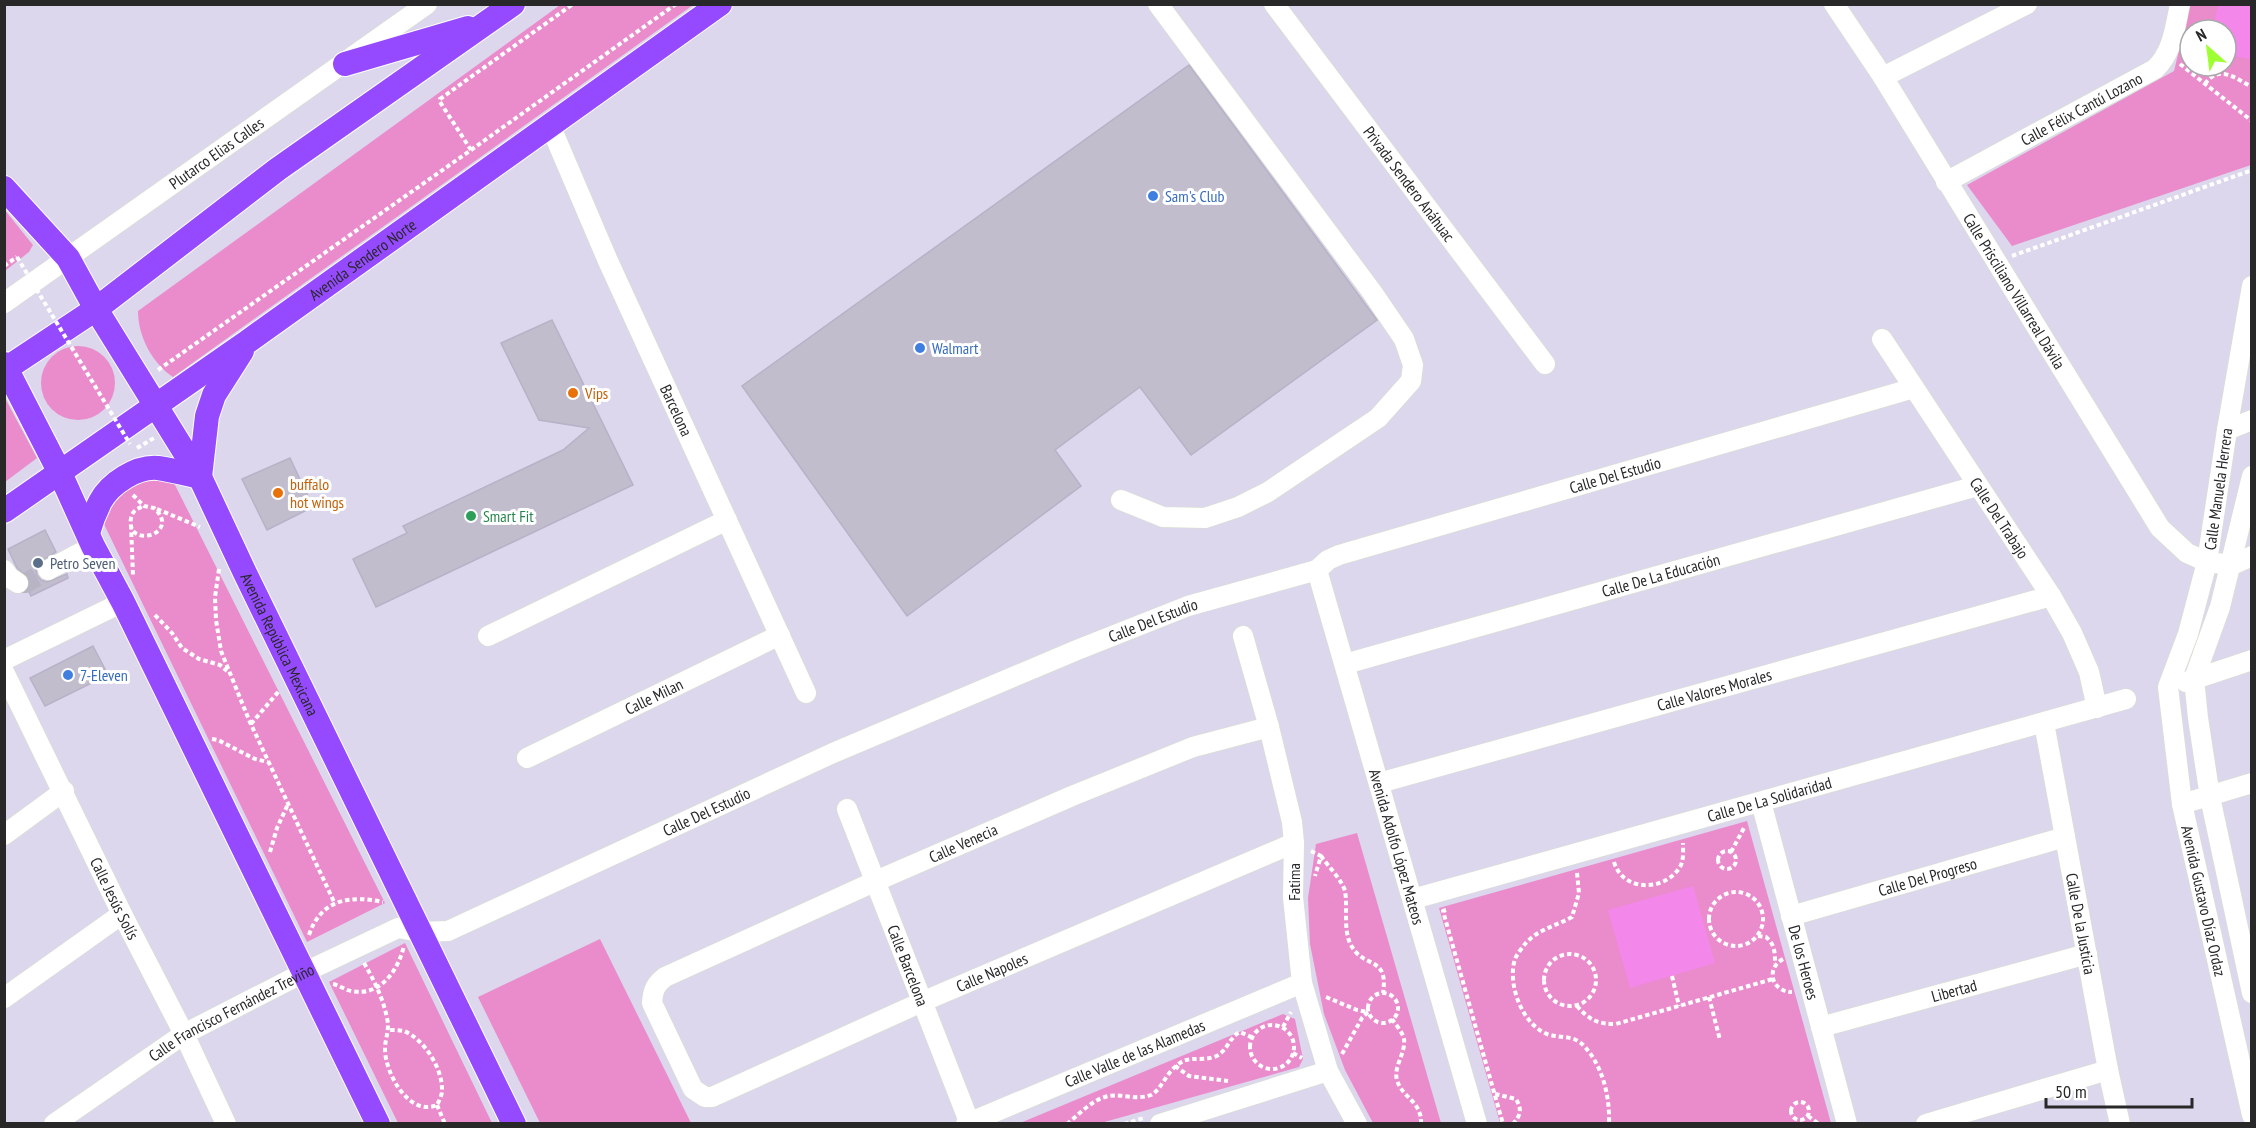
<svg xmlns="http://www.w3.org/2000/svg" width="2256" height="1128" font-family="'PT Sans Narrow',sans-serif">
<rect width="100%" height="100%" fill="#dcd7ec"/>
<!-- green -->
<path fill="#ea8ccc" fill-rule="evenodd" d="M560 5H693L173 377C152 363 138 336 138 311Z
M2190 5H2251V165L2012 246 1967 185 2174 71ZM2190 30H2226V66H2190Z
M4 209 33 245 29 252 5 271Z
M41 383a37 37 0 1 1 74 0a37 37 0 1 1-74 0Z
M5 398 37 458 5 482H4Z
M165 477 174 483 385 903 307 942 101 518 129 482Z
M1747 821 1831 1123H1500L1439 908Z
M1357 833 1441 1123H1373L1345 1070 1324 1014 1310 944 1308 898 1316 844Z
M600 939 691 1123H540L478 997Z
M405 943 492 1123H398L329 982Z
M1283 1014 1295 1019 1303 1059 1299 1067 1101 1123H1020Z"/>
<!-- pitch -->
<path fill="#f387ea" d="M2218 5H2251V59L2226 55V30H2213Z
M1693 886 1715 963 1630 988 1608 910Z"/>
<!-- building -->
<path fill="#c1bdcd" stroke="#b8b1c7" stroke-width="1.5" d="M1189 65 1377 320 1191 455 1140 387 1055 450 1081 486 907 616 742 386Z
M552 320 633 485 376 607 353 559 407 533 403 526 563 450 589 428 539 420 501 343Z
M290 458 313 507 267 530 242 479Z
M45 530 56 552 38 563 36 569 37 575 41 580 47 582 67 574 68 578 31 596 28 590 30 584 29 578 17 568 8 549Z
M93 646 108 675 45 706 30 678Z"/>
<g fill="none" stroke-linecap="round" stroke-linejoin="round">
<!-- minor-tunnel -->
<path stroke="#b8b4c5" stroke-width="20" stroke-dasharray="20 10" stroke-linecap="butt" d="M18 583H26L48 570"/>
<!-- minor casing -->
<g stroke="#d9e3cc" stroke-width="21">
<g id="minor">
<path id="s1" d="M1274 4 1545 364"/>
<path id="s2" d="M1834 4 1883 77 2160 528 2187 553 2207 562 2232 565 2252 556"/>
<path d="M1883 77 2027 4"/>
<path id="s3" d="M550 125 608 261 806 693"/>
<path id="s4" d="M1946 182 2155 69C2173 52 2175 27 2180 4"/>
<path id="s5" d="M2252 286 2227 430 2207 562 2188 634 2168 687 2182 804 2252 1115"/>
<path id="s6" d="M4 303 427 4"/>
<path id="s7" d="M1882 339 2051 596 2072 633 2089 672 2097 708"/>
<path d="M2227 430 2252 420"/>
<path d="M2252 476 2220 607 2194 679 2198 718 2210 797 2252 993"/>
<path d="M1121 500 1163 517 1205 518 1238 507 1268 492 1378 418 1411 381 1413 365 1404 339 1372 292 1158 4"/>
<path d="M4 570 10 578 18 583"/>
<path d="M48 570 93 546"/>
<path id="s8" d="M1317 570 1477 1124"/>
<path d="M488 636 727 520"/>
<path d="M1243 636 1269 727 1292 822 1294 843 1293 897 1302 983 1328 1071 1357 1124"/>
<path d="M4 660 123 602"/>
<path id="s9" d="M1345 664 1977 486"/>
<path id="s10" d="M4 672 122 914 184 1034 226 1124"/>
<path d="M2186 682 2252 660"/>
<path id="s11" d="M2044 723 2108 1070 2120 1124"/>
<path id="s12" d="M1269 727 1193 747 1072 796 876 881 665 977C655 985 653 990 652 1003L693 1089 705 1097H712L924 1001 1294 843"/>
<path id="s13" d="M527 758 780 635"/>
<path id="s14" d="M1379 783 2051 596"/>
<path id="s15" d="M1761 802 1847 1124"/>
<path d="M2182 804 2252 783"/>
<path id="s16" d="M847 809 970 1124"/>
<path d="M4 835 64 791"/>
<path id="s17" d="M1413 899 2126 699"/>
<path id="s18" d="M1791 916 2065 837"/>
<path d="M4 998 122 914"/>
<path id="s19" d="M1821 1027 2087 954"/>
<path id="s20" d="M54 1124 184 1034 305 972 398 928 420 932 448 931 833 753 1077 650 1188 606 1317 570 1328 560 1339 555 1914 388"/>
<path id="s21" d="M966 1124 1302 983"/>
<path d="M1160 1124 1328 1071"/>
<path d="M1926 1124 2108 1070"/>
</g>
</g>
<!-- major casing -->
<g stroke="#fff" stroke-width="26">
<g id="major">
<path d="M345 64 468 28"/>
<path id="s22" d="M4 188 68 258 96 309 200 477 245 573 514 1124"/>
<path d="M4 364 60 473 93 546 123 602 378 1124"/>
<path d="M4 370 96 309 278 169 513 4"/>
<path d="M200 477 207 416 214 395 242 351"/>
<path id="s23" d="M4 511 247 342 720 4"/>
<path d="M88 533C91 522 95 512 100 502 110 483 137 466 158 468 172 470 187 474 200 477"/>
</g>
</g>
<!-- path -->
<path stroke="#fff" stroke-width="4" stroke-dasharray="4.5 3" stroke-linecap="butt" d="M2180 64 2252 121
M2205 84C2219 64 2235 78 2252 87
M471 150 676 4
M2012 256 2252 170
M4 266 17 257
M158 370 471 150 440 102V99L573 4
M137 448 154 438
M133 495 144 506 154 508C183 534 125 550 131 518 132 511 138 508 144 506
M157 509 200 527
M131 525 133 575
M219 569 215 597 216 620 221 651 249 720 335 904
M155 615 172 633 182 648 199 659 220 665 227 671
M251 724 279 691
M212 739 218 740 255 759 268 762
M1718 860a9 9 0 1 1 18 0a9 9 0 1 1-18 0Z
M1311 851 1321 856 1315 876
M270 852 277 828 288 804
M1731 852 1745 826
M1321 856C1328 866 1342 880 1345 891 1348 908 1343 927 1350 943 1362 970 1389 954 1383 993
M1614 862C1623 892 1664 892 1680 867 1684 860 1683 851 1683 843
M1577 873 1579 893 1572 917C1556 926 1538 929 1525 944 1522 948 1517 954 1515 959 1507 984 1522 1024 1547 1034 1561 1039 1574 1034 1585 1047 1603 1067 1610 1097 1609 1124
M1709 919a27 27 0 1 1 54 0a27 27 0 1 1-54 0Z
M1446 910 1443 911 1503 1124
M309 935C321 899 350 895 383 902
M1758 936 1766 937C1775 945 1775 952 1775 964
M1544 980a26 26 0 1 1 52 0a26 26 0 1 1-52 0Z
M1783 959C1765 969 1772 992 1792 992
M364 963C374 980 383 998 387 1018 390 1030 385 1038 385 1049 385 1073 409 1117 437 1105 439 1101 442 1095 442 1091 443 1069 424 1039 404 1031 399 1030 394 1030 389 1030
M1672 976 1679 1006
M333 984C339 985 345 990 351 991 381 997 398 970 404 946
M1368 1008a15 15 0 1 1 30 0a15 15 0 1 1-30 0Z
M1326 997 1357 1010 1368 1012 1362 1018 1342 1054
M1709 997 1720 1040
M1577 1006C1589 1020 1598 1024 1616 1024L1773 979
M1392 1019C1396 1025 1403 1033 1404 1039 1406 1053 1393 1067 1397 1080 1402 1098 1422 1101 1421 1124
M1250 1047a22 22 0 1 1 44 0a22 22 0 1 1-44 0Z
M1283 1027 1291 1012
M1293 1053 1302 1058
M1175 1066 1189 1076 1228 1081
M1495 1094 1516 1099C1522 1109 1521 1115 1513 1124
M1791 1111a9 9 0 1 1 18 0a9 9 0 1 1-18 0Z
M437 1105 445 1124
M1808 1116 1819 1124
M1067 1124C1078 1115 1091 1101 1105 1097 1119 1092 1135 1101 1151 1095 1161 1090 1166 1074 1175 1067 1188 1054 1198 1062 1214 1057 1227 1053 1229 1037 1240 1032L1251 1037
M1124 1124 1144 1118"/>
<!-- minor -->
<use href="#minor" stroke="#fff" stroke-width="20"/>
<!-- major -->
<use href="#major" stroke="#964aff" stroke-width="24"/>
<!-- path-bridge -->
<path stroke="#fff" stroke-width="4" stroke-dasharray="4.5 3" stroke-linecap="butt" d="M17 257 130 444"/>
</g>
<!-- markers -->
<g fill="#3f7fe0" stroke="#fff" stroke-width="2">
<circle cx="1153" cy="196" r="6"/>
<circle cx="920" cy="348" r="6"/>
<circle cx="68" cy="675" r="6"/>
</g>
<g fill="#e8710a" stroke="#fff" stroke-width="2">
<circle cx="573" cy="393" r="6"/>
<circle cx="278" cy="493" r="6"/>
</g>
<circle fill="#2e9e5b" stroke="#fff" stroke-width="2" cx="471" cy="516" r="6"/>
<circle fill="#5c6f8a" stroke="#fff" stroke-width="2" cx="38" cy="563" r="6"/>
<g text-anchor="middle" stroke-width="6" stroke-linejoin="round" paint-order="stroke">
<!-- street labels -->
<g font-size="16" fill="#282828" stroke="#fff">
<text dy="6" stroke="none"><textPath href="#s4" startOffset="154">Calle Félix Cantú Lozano</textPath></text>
<text dy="6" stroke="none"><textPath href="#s6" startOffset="260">Plutarco Elias Calles</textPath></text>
<text dy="6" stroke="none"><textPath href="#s1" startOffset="225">Privada Sendero Anáhuac</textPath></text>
<text dy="6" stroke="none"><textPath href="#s23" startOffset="438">Avenida Sendero Norte</textPath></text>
<text dy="6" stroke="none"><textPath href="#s2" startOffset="339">Calle Prisciliano Villarreal Dávila</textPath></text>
<text dy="6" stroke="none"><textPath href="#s3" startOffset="312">Barcelona</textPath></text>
<text dy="6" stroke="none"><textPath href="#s20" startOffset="1704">Calle Del Estudio</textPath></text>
<text transform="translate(2218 489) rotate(-82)" y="6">Calle Manuela Herrera</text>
<text dy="6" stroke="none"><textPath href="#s7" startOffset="214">Calle Del Trabajo</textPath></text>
<text dy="6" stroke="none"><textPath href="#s9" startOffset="328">Calle De La Educación</textPath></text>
<text dy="6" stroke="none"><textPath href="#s20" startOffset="1218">Calle Del Estudio</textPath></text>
<text dy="6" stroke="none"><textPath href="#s22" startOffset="536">Avenida República Mexicana</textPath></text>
<text dy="6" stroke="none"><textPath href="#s14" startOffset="348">Calle Valores Morales</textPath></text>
<text dy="6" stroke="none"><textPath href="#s13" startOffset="141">Calle Milan</textPath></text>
<text dy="6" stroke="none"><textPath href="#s17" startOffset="370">Calle De La Solidaridad</textPath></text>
<text dy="6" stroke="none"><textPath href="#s20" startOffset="732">Calle Del Estudio</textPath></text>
<text transform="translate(963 843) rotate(-24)" y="6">Calle Venecia</text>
<text dy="6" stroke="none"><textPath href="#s8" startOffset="288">Avenida Adolfo López Mateos</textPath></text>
<text dy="6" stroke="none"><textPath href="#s18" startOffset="142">Calle Del Progreso</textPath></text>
<text transform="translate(1294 882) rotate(-90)" y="6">Fatima</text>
<text dy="6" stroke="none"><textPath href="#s10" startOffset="252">Calle Jesús Solís</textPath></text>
<text dy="6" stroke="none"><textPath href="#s5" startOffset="628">Avenida Gustavo Díaz Ordaz</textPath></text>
<text dy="6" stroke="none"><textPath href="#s11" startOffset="204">Calle De la Justicia</textPath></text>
<text dy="6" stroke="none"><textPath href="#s15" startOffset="166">De los Heroes</textPath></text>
<text dy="6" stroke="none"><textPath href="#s16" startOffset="168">Calle Barcelona</textPath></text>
<text dy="6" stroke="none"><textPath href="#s12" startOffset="1108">Calle Napoles</textPath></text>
<text dy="6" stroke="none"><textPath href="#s19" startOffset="138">Libertad</textPath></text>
<text dy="6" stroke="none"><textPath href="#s20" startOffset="210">Calle Francisco Fernández Treviño</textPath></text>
<text dy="6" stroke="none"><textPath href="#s21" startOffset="183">Calle Valle de las Alamedas</textPath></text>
</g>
<!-- shop labels -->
<g font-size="16" fill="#366cbe" stroke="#fff" text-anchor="start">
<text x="1165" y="202">Sam's Club</text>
<text x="932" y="354">Walmart</text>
<text x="80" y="681">7-Eleven</text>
</g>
<!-- food labels -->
<g font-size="16" fill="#c56008" stroke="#fff" text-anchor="start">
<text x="585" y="399">Vips</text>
<text x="290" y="490">buffalo<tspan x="290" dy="18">hot wings</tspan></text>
</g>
<!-- leisure labels -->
<g font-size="16" fill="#27864d" stroke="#fff" text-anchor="start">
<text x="483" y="522">Smart Fit</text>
</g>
<!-- service labels -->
<g font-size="16" fill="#4e5e75" stroke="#fff" text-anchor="start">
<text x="50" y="569">Petro Seven</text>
</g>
</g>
<!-- border -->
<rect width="2256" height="1128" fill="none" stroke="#282828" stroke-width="12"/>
<!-- north arrow -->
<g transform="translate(2208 48) rotate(332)"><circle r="28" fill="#ffffff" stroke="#a9a9a9" stroke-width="1.5"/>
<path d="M0-4.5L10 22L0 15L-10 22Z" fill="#9eff32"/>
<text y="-9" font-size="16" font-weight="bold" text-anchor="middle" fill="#282828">N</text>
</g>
<!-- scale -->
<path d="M2046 1098v9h146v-9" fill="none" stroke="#282828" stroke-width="3"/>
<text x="2055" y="1098" font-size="18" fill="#282828" stroke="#ffffff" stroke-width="4.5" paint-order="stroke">50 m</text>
</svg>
